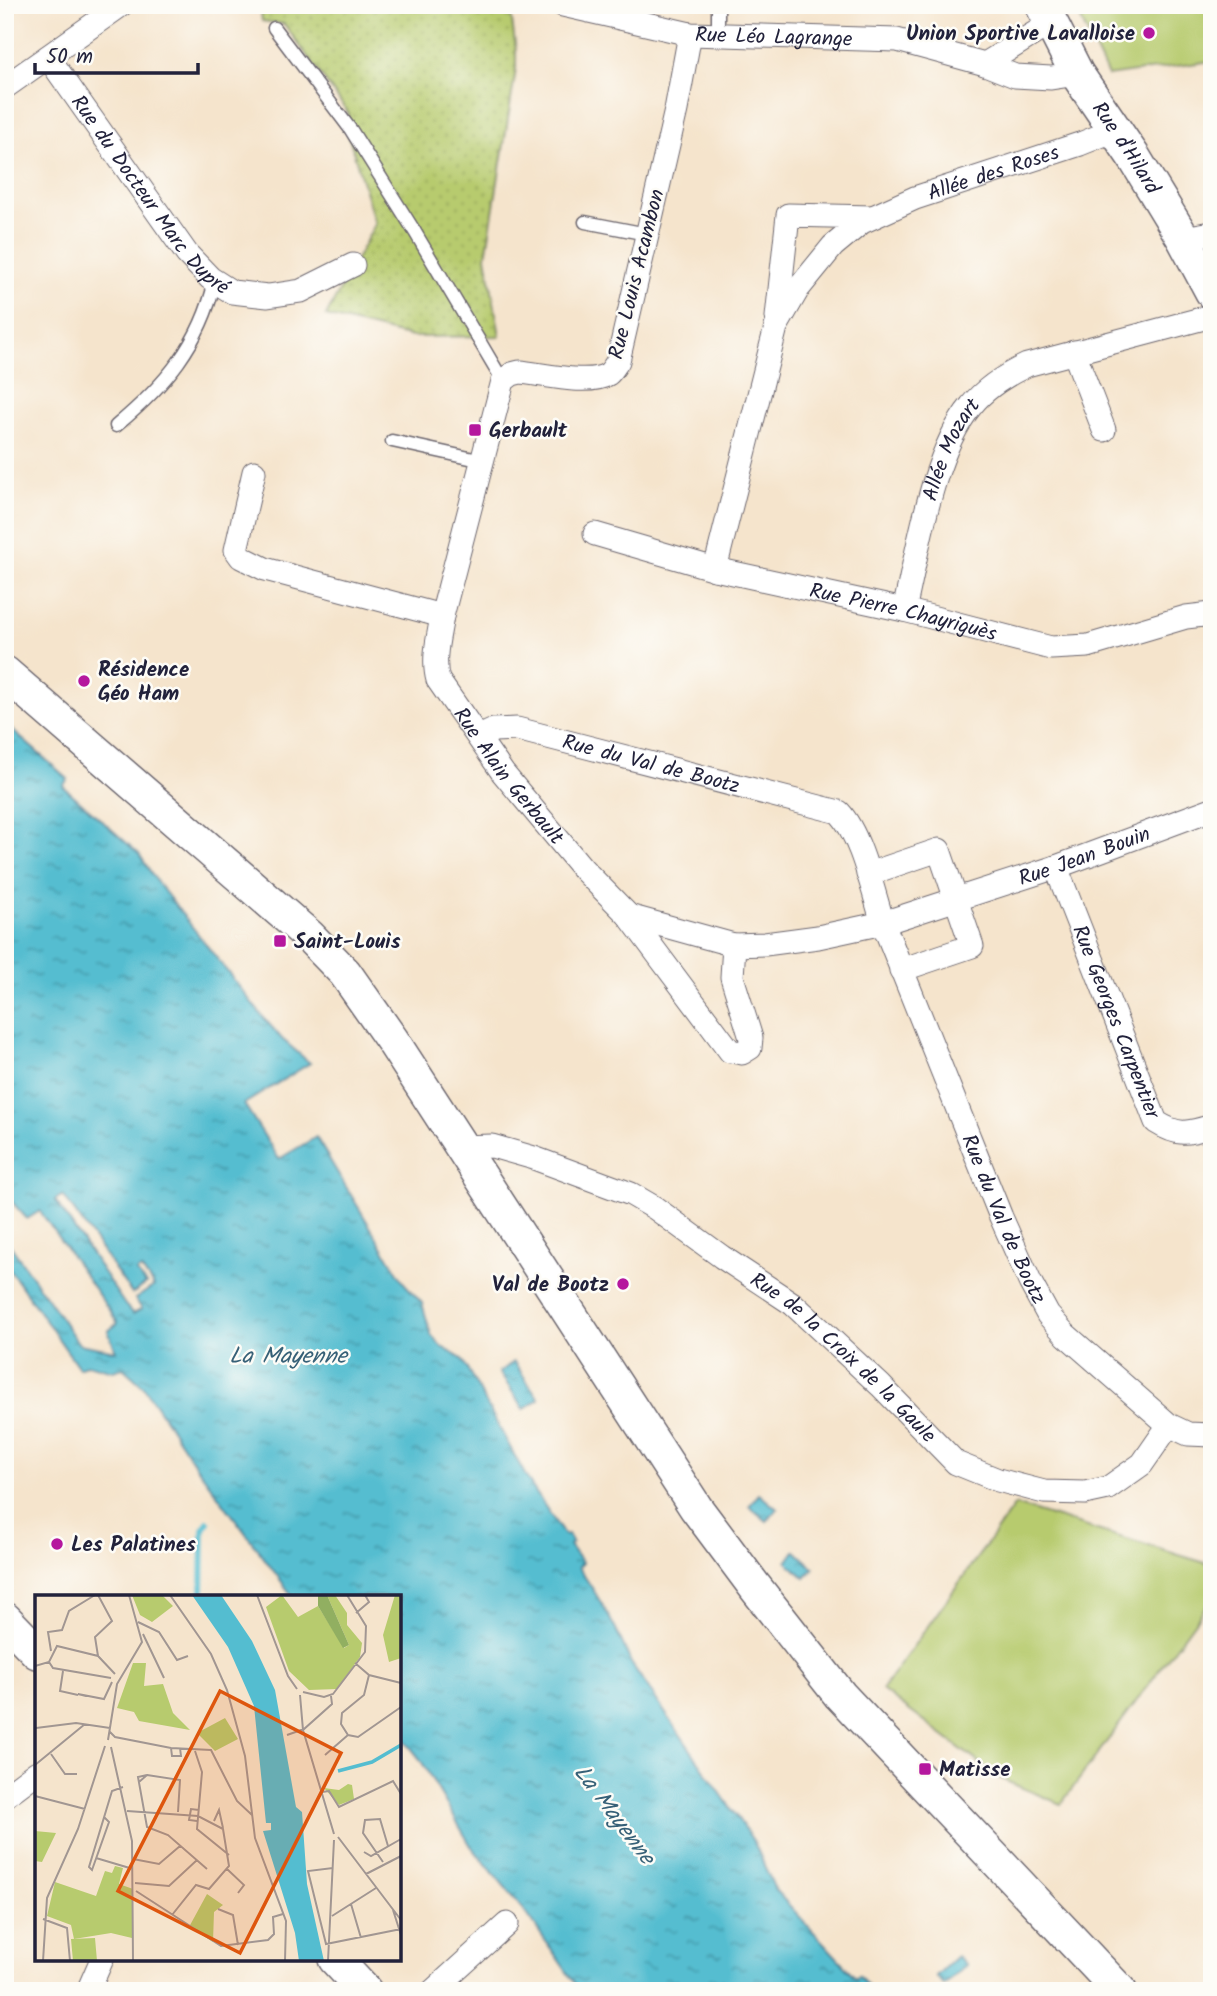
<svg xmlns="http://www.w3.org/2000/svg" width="1217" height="1996" font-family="Kalam,sans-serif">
<defs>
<pattern id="park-dots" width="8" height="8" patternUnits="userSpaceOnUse" patternTransform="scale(1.75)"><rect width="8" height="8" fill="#b7cb6e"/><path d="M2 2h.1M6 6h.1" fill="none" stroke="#9dae60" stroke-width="1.8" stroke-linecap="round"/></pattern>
<pattern id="water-ripples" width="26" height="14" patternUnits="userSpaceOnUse" patternTransform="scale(1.75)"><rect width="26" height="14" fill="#54bdd0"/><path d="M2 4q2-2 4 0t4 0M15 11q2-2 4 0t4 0" fill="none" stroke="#4599aa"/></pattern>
</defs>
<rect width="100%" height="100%" fill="#fdfcf7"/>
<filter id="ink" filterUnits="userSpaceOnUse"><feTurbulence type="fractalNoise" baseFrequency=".0143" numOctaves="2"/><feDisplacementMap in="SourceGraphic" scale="14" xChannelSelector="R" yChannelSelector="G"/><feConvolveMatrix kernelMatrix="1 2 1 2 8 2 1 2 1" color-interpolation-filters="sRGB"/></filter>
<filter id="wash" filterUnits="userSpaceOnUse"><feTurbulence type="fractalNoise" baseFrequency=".00686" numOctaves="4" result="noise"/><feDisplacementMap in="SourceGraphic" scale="28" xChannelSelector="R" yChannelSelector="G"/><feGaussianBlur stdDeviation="1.57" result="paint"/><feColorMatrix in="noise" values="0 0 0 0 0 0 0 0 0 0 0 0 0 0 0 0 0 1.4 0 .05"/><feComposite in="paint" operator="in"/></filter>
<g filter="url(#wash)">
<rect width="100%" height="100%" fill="#f5e4cc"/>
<!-- green -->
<path fill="#b7cb6e" stroke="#6c7654" stroke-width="2" d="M1074 5H1212V61L1108 76Z
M1015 1505 1212 1565V1598L1061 1804 1001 1779 882 1690Z"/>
<!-- park -->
<path fill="url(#park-dots)" stroke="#6c7654" stroke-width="2" d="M260 5 510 6 516 51V69L486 256 500 336 412 337 326 316 375 224 344 120 349 114 284 24 262 21Z"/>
<!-- water -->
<path fill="url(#water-ripples)" stroke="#3b7086" stroke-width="2" fill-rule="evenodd" d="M5 724 68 779 63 786 139 854 157 882 263 1017 282 1039 310 1063 244 1104 279 1159 316 1137 389 1258 404 1283 422 1303 431 1335 442 1347 462 1359 529 1482 564 1535 568 1534 572 1542 569 1545 582 1563 578 1567C599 1597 617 1628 631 1663L754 1842 775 1890 856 1978 859 1975 872 1991H580L525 1911 471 1846 420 1759 399 1733V1597H293L196 1466 143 1386 123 1368 113 1371 87 1364 79 1368 5 1263V1238L79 1344 116 1351 108 1331 118 1323 40 1211 27 1219 5 1194ZM63 1195 132 1294 146 1284 136 1272 141 1269 154 1286 135 1299 142 1309 133 1314 125 1305 55 1200Z
M514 1362 539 1399 524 1409 499 1372Z
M759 1494 777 1509 767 1521 749 1506Z
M795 1551 814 1568 805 1578 787 1562Z
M957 1956 966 1965 944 1985 936 1976Z"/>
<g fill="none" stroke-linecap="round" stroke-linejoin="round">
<!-- stream -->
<path stroke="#54bdd0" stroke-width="6" d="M202 1597 203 1529 208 1522"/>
</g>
</g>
<g filter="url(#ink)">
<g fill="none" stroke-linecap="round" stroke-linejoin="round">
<!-- lane casing -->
<g stroke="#6c666e" stroke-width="15">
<path id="lane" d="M718 5V36
M274 28 351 130 415 232 503 381
M585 222 647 234
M116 426C165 385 200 345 215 281
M392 441 483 461"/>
</g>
<!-- street casing -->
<g stroke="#6c666e" stroke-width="25">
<g id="street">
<path id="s1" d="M563 5 690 34 897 40 985 64 1015 76 1051 78 1077 74"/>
<path id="s2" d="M690 34 676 110 618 361C615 365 612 371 608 374 590 386 542 374 520 372L512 374 503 381 442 616C439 636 432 659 438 680L503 773 583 869 629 916 734 945 765 944 818 937 883 923 1056 867 1212 809"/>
<path id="s3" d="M48 57 187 254 210 278 232 292 268 296 301 291 353 265"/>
<path d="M985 64 1051 23"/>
<path d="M5 87 121 5"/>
<path d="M1183 238 1212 233"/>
<path d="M777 317 788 215 872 217"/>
<path d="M1074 352 1104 430"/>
<path d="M254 472 236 550 241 557 265 569 442 616"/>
<path id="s4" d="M595 534 715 569 904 610 1051 648 1088 646 1186 617 1212 614"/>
<path id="s5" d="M715 569 776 327 798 289 833 246 862 222 915 198 1080 144 1115 130"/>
<path id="s6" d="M904 610C918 551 932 453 971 406 986 387 1006 375 1027 365L1212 316"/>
<path id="s7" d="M479 737 494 730 517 729 839 812C861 835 873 892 883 923L1001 1217 1030 1282 1048 1315 1066 1335 1169 1425 1188 1434 1212 1435"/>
<path id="s8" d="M1056 867 1156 1122C1178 1136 1187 1134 1212 1126"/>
<path d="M868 874 939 850 972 946 901 970"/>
<path d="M629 916 730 1051 742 1053 750 1048 751 1038 732 977 734 945"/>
<path id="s9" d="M460 1147 492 1146 534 1158 631 1194 655 1208 722 1257 793 1304 881 1386 956 1463 998 1480 1044 1492 1085 1493 1108 1488 1142 1464 1169 1425"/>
<path d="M5 1796 37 1772"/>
<path d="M88 1991 102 1959"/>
<path d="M433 1991 507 1924"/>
</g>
</g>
<!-- secondary casing -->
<g stroke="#6c666e" stroke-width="36">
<g id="secondary">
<path id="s10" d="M1042 5 1077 74 1135 159 1183 238 1212 292"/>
<path d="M5 673 309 936 345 973 392 1040 696 1508 755 1587 840 1695 1120 1991"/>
<path d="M5 1619 37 1652"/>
<path d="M335 1959 365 1991"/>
</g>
</g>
<!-- lane -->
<use href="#lane" stroke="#fff" stroke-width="12"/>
<!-- street -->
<use href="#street" stroke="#fff" stroke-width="23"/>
<!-- secondary -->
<use href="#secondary" stroke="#fff" stroke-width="33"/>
</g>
</g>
<!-- markers -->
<g fill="#b5179e" stroke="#fdfcf7" stroke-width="2.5">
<circle cx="1149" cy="33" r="7"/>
<rect x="468" y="423" width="14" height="14" rx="3.5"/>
<circle cx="84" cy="681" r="7"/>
<rect x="273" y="934" width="14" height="14" rx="3.5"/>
<circle cx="623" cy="1284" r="7"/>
<circle cx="57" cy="1544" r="7"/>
<rect x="918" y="1762" width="14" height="14" rx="3.5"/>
</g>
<g text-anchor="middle" stroke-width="5" stroke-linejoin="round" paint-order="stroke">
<!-- poi labels -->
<g font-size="21" font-weight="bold" fill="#22223b" stroke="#fdfcf7" text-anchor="start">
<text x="1135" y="40" text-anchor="end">Union Sportive Lavalloise</text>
<text x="489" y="437">Gerbault</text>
<text x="98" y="676">Résidence<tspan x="98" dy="24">Géo Ham</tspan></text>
<text x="294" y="948">Saint-Louis</text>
<text x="609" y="1291" text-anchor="end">Val de Bootz</text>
<text x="71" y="1551">Les Palatines</text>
<text x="939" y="1776">Matisse</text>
</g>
<!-- street labels -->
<g font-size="21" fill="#22223b" stroke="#fdfcf7">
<text dy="7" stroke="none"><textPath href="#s1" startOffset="214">Rue Léo Lagrange</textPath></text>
<text dy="7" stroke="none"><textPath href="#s10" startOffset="166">Rue d'Hilard</textPath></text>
<text dy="7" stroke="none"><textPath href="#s5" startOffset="527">Allée des Roses</textPath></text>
<text dy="7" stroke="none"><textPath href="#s3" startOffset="172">Rue du Docteur Marc Dupré</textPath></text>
<text transform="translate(636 274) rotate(-76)" y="7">Rue Louis Acambon</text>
<text dy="7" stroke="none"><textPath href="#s6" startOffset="168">Allée Mozart</textPath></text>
<text dy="7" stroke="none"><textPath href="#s4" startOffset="318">Rue Pierre Chayriguès</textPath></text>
<text dy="7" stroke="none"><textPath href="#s7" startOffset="178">Rue du Val de Bootz</textPath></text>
<text dy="7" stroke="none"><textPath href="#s2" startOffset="887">Rue Alain Gerbault</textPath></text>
<text dy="7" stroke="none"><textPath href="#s2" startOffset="1544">Rue Jean Bouin</textPath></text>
<text dy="7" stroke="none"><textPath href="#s8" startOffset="166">Rue Georges Carpentier</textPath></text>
<text dy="7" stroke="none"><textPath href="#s7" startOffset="812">Rue du Val de Bootz</textPath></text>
<text dy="7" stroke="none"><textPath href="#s9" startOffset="448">Rue de la Croix de la Gaule</textPath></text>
</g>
<!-- water labels -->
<g font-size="23" font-style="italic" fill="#366077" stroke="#fdfcf7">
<text x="288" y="1363">La Mayenne</text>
<text transform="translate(615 1814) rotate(53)" y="8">La Mayenne</text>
</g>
</g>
<!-- overview -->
<g transform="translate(35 1595)">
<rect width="366" height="366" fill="#f5e4cc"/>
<path d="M97 0H127L138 11 117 27 105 20ZM247 0 263 22 283 11 309 53 314 50 292 0H300L312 18V30L327 48 325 62 302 94 274 95 254 76 231 12ZM360 0H366V63L354 67 348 40ZM98 68H111L109 91 128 89 138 118 155 135 104 126 99 117 82 113ZM190 123 203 144 180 156 162 138ZM0 236 21 238 7 267 0 266ZM80 271 88 273 84 289 98 294 97 343 76 338 39 344 36 330 12 321 20 287 61 301 70 276 77 278Z" fill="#b7cb6e"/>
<path d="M283 0H292L314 50 308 53 283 11Z" fill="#91af61"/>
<path d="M313 189 317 190 319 204 304 210 289 193 304 195ZM172 299 188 310 179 317 178 347 154 332ZM60 343 62 366H38L36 344Z" fill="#b7cb6e"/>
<path d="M157 0H186L217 46 240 95 261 212 267 217 272 289 289 366H264L260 338 228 236 236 235V228H231L219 111 193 52Z" fill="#54bdd0"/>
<path fill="none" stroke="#54bdd0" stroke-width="3.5" d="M303 176 337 167 366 150"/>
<path fill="none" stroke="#a19692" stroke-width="2" d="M63 0 77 26 60 42 63 61M135 0 176 59 192 95 210 161 220 243 251 326 250 366M222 0 253 81 262 94M321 18 334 7 330 0M103 27 124 37 142 65 153 61M108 39 129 83M16 56 13 37 27 35 34 16 60 0M14 67 18 73 76 83M320 68 334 80 366 88M0 71 14 67 22 51 63 61 80 79M28 76 25 96 43 100M334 80 329 100 307 118 306 129 313 140 323 142 366 112M268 97 289 102 298 99 330 57 331 31 312 0M265 100 268 135 299 239M51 101 43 99 69 104 77 87M1 133 41 128 75 133M74 136 80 142 136 153 176 155 202 206 217 220M252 140 269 134 297 109 296 101M73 145 82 89 107 47 94 0M76 152 97 246 98 366M136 153 137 161H146L145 153M160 156 167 177 162 234 194 260M16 159 30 179H42M290 160 313 140M0 170 50 129M112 180 145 185 143 217M104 187 112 180 103 182 112 232 133 240 172 274M287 197 294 196 304 212 358 186 366 199M0 201 50 214M92 216 163 221 188 234 194 271 174 294 161 290 137 320M69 222 74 227 57 275 54 272 77 196 88 192M162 226 154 225 156 214 164 215M179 226 184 215 188 233M303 242 366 325M329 257 336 261 366 244M61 263 98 274M98 264 124 269 145 251M348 267 328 238 330 225 345 224 353 251M298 273 273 276 291 349 366 334M192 274 209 290 203 298M331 279 366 261M100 288 134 291 162 265M101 296 186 351 233 345 239 339 238 322 248 319M316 309 326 343M183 314 198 320 203 350M358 315 366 340M297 321 341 293M8 324 32 333 35 366M8 366 12 303 43 234 70 151M293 366 299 245"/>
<path fill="#de560e" fill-opacity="0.15" stroke="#de560e" stroke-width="3.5" d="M185 96 306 158 205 358 83 296Z"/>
<rect width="366" height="366" fill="none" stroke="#22223b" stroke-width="3.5"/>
</g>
<!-- margin -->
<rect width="1217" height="1996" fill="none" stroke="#fdfcf7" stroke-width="28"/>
<!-- scale -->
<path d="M35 63v10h163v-10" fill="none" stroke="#22223b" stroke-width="3.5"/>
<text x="46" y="63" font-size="21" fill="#22223b" stroke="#fdfcf7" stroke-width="5" paint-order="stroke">50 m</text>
</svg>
